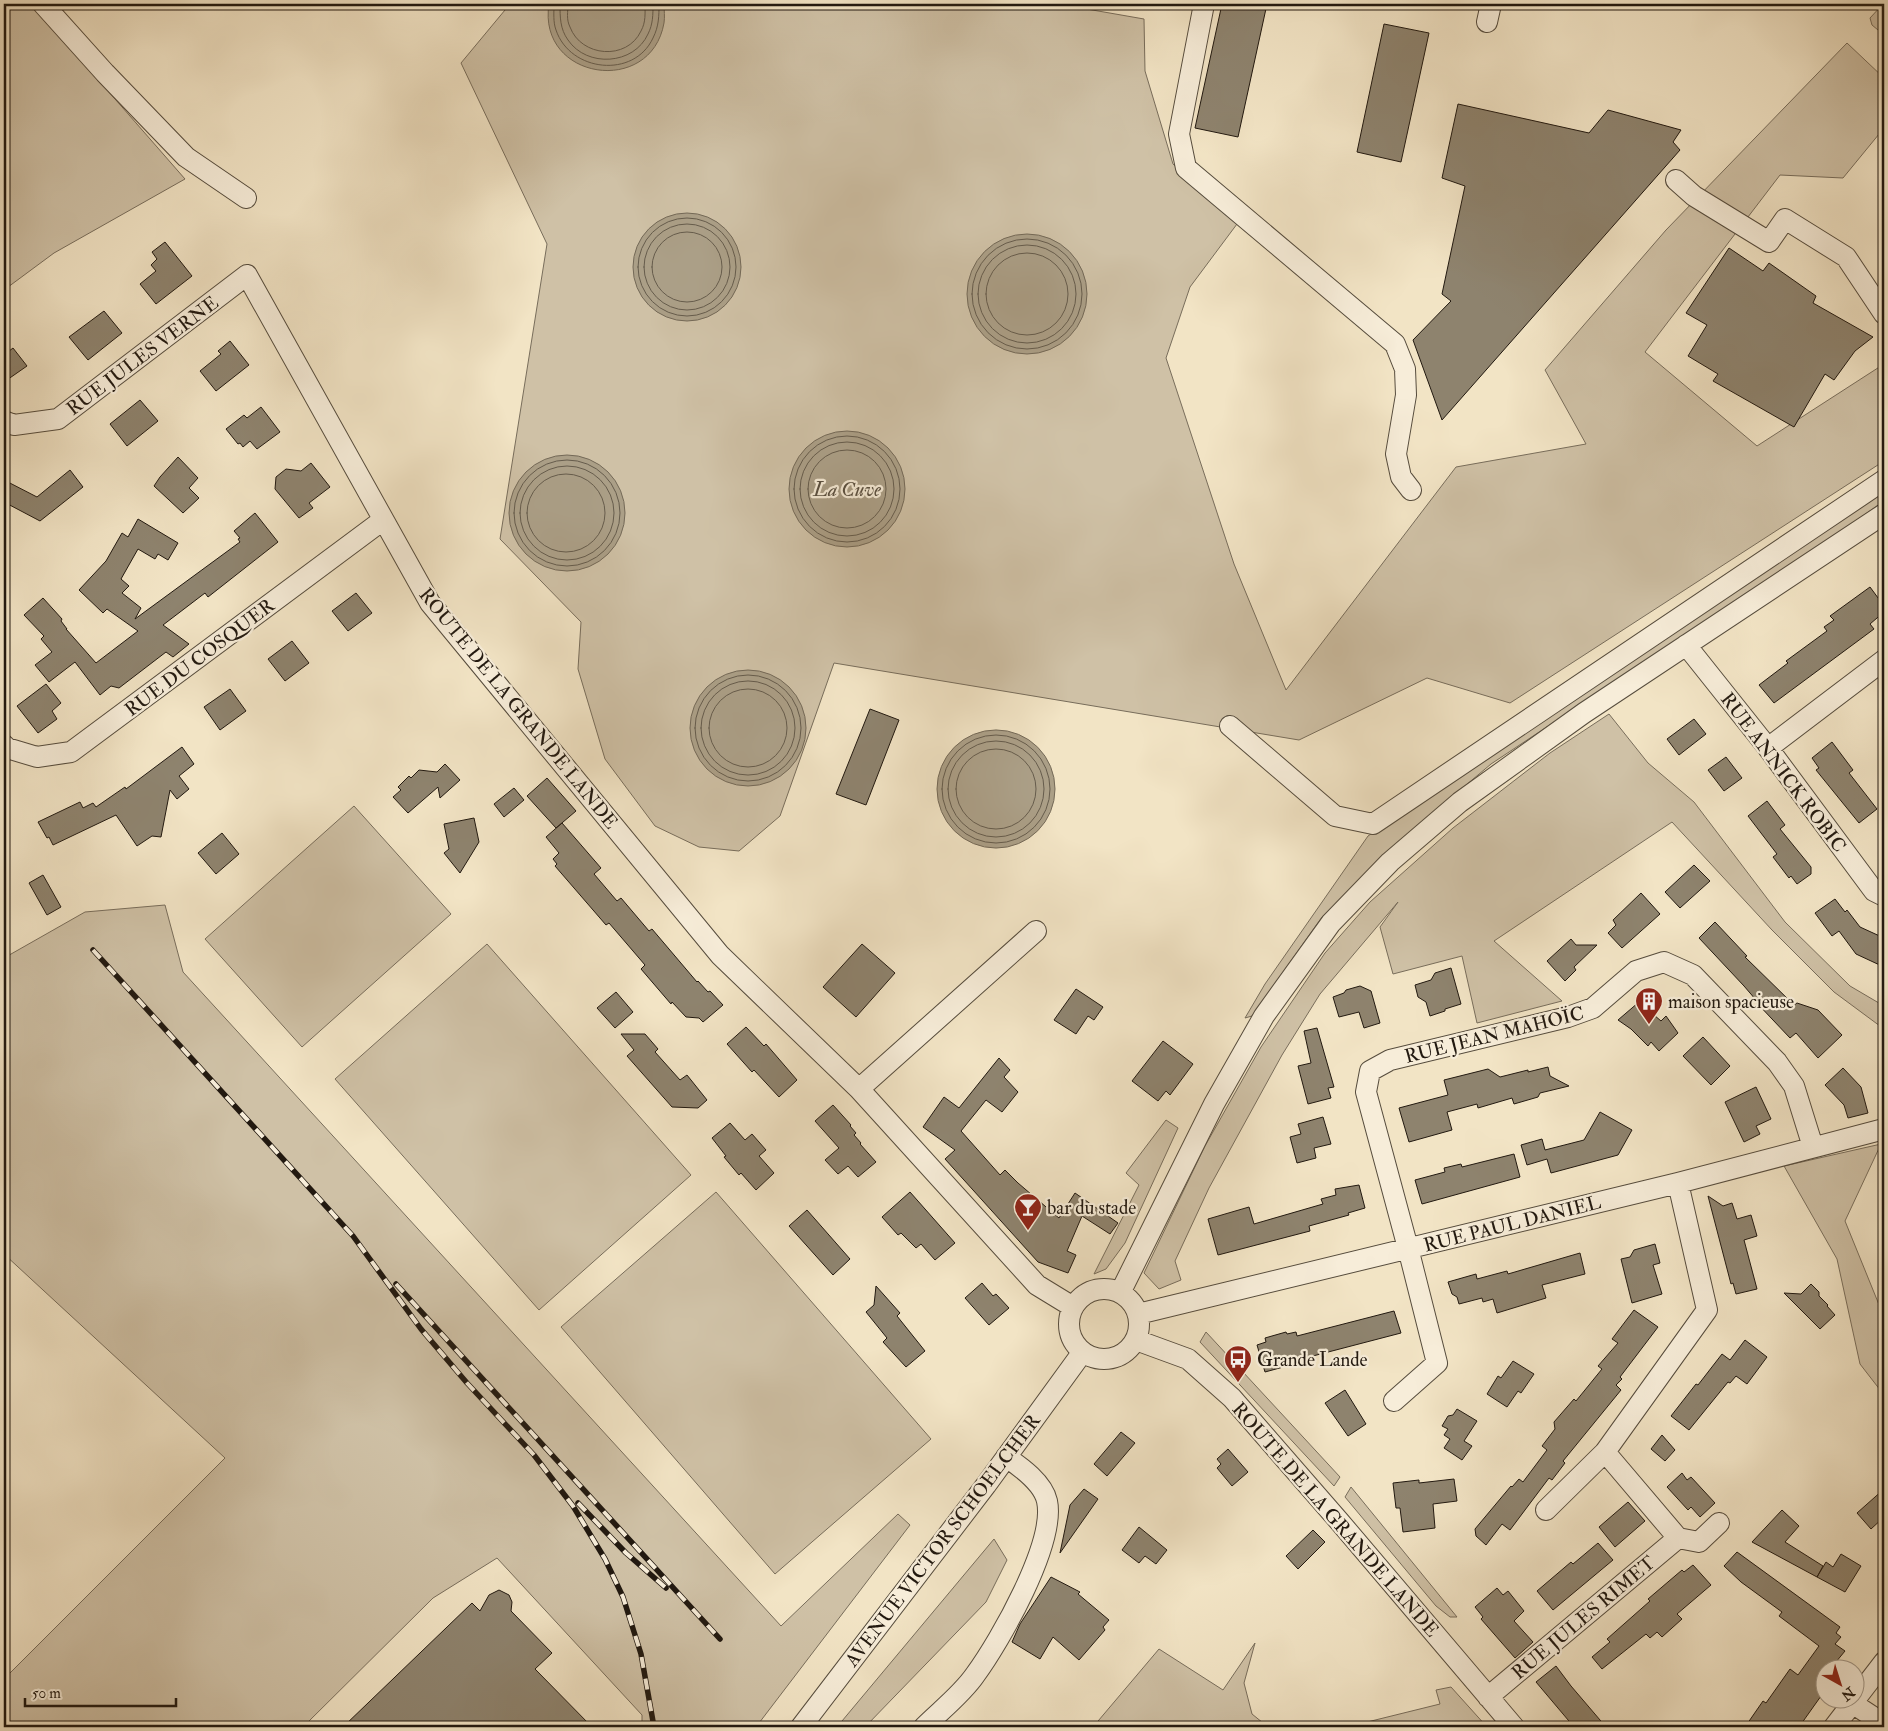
<svg xmlns="http://www.w3.org/2000/svg" width="1888" height="1731" font-family="'IM FELL Double Pica',serif">
<rect width="100%" height="100%" fill="#f2e4c5"/>
<filter id="stains"><feTurbulence type="fractalNoise" baseFrequency=".004" numOctaves="4"/><feColorMatrix values="0 0 0 0 .2 0 0 0 0 .09 0 0 0 0 .02 0 0 0 .5 -.17"/></filter>
<radialGradient id="worn" r=".72"><stop offset=".6" stop-color="#630" stop-opacity="0"/><stop offset="1" stop-color="#630" stop-opacity=".3"/></radialGradient>
<!-- green -->
<path fill="#cfc1a6" stroke="#786d5b" d="M4 4H32L185 179 54 253 4 290Z
M510 4H1058L1144 19 1145 71 1173 164 1237 224 1190 287 1166 358 1234 564 1286 690 1456 467 1586 444 1545 370 1666 230 1847 43 1884 78V128L1843 178 1780 175 1645 352 1757 446 1884 364V461L1510 703 1427 678 1299 740 834 663 780 816 739 851 699 847 655 826 605 759 578 669 581 622 500 539 547 244 461 63Z
M1883 4H1884V35L1872 25 1870 18Z
M1884 492V501L1840 532 1491 764 1396 844 1322 917 1252 1016 1245 1018 1265 984 1368 836Z
M1609 714 1648 763 1694 802 1785 922 1850 986 1884 1006V1029L1834 992 1772 930 1672 822 1494 941 1562 1001 1477 1023 1462 956 1393 974 1380 927 1398 902 1320 994 1282 1055 1209 1188 1175 1261 1181 1280 1159 1289 1144 1273 1205 1146 1261 1047 1325 953 1370 902 1453 828 1550 753Z
M354 806 451 914 302 1047 205 939Z
M165 905 183 972 781 1626 898 1514 910 1525 756 1727H642V1715L497 1558 433 1598 303 1727H4V1679L225 1458 4 1254V958L85 912Z
M487 944 691 1175 539 1310 335 1079Z
M1166 1120 1178 1128 1125 1243 1106 1269 1094 1274 1139 1185 1126 1173Z
M1881 1144 1845 1221 1884 1317V1395L1860 1364 1837 1259 1784 1166Z
M716 1192 931 1439 775 1574 561 1327Z
M1206 1332 1340 1477 1334 1486 1200 1342Z
M1351 1487 1457 1617H1450L1436 1606 1345 1497Z
M994 1539 1007 1560 986 1602 865 1727H837Z
M1255 1643 1244 1683 1252 1714 1268 1727H1093L1159 1649 1223 1690Z
M1451 1687 1487 1727H1347L1440 1704 1436 1690Z"/>
<!-- water -->
<path fill="#ab9f87" stroke="#746957" d="M549 4H664C664 10 665 17 664 23 651 97 537 80 549 4Z
M633 267a54 54 0 1 1 108 0a54 54 0 1 1-108 0Z
M967 294a60 60 0 1 1 120 0a60 60 0 1 1-120 0Z
M789 489a58 58 0 1 1 116 0a58 58 0 1 1-116 0Z
M509 513a58 58 0 1 1 116 0a58 58 0 1 1-116 0Z
M690 728a58 58 0 1 1 116 0a58 58 0 1 1-116 0Z
M937 789a59 59 0 1 1 118 0a59 59 0 1 1-118 0Z"/>
<g fill="none" stroke-linecap="round" stroke-linejoin="round">
<!-- shore -->
<path stroke="#665c4c" stroke-width="1" d="M554 4C554 13 553 22 556 30 570 72 634 79 653 38 659 26 659 16 659 4
M560 4C560 17 560 29 568 40 587 68 634 65 648 34 653 24 653 15 653 4
M568 4C568 12 566 19 570 27 581 57 627 61 641 31 646 22 645 13 645 4
M638 267a49 49 0 1 1 98 0a49 49 0 1 1-98 0Z
M644 267a43 43 0 1 1 86 0a43 43 0 1 1-86 0Z
M652 267a35 35 0 1 1 70 0a35 35 0 1 1-70 0Z
M972 294a55 55 0 1 1 110 0a55 55 0 1 1-110 0Z
M978 294a49 49 0 1 1 98 0a49 49 0 1 1-98 0Z
M986 294a41 41 0 1 1 82 0a41 41 0 1 1-82 0Z
M794 489a53 53 0 1 1 106 0a53 53 0 1 1-106 0Z
M800 489a47 47 0 1 1 94 0a47 47 0 1 1-94 0Z
M808 489a39 39 0 1 1 78 0a39 39 0 1 1-78 0Z
M514 513a53 53 0 1 1 106 0a53 53 0 1 1-106 0Z
M520 513a47 47 0 1 1 94 0a47 47 0 1 1-94 0Z
M527 513a39 39 0 1 1 78 0a39 39 0 1 1-78 0Z
M695 728a53 53 0 1 1 106 0a53 53 0 1 1-106 0Z
M701 728a47 47 0 1 1 94 0a47 47 0 1 1-94 0Z
M709 728a39 39 0 1 1 78 0a39 39 0 1 1-78 0Z
M942 789a54 54 0 1 1 108 0a54 54 0 1 1-108 0Z
M948 789a48 48 0 1 1 96 0a48 48 0 1 1-96 0Z
M956 789a40 40 0 1 1 80 0a40 40 0 1 1-80 0Z"/>
</g>
<!-- building -->
<path fill="#8e836e" stroke="#221910" d="M1222 4H1267L1238 137 1195 128Z
M1384 24 1429 33 1401 162 1357 152Z
M1458 104 1589 133 1608 110 1681 130 1673 142 1680 150 1442 420 1413 340 1451 301 1442 294 1465 186 1442 178Z
M165 242 192 276 156 304 140 284 156 271 151 265 157 259 152 252Z
M1729 248 1763 271 1769 263 1816 296 1813 303 1873 337 1855 351 1834 380 1825 374 1794 427 1713 381 1718 374 1688 356 1707 325 1686 313Z
M104 311 122 333 88 360 69 337Z
M230 341 249 365 216 391 200 371 221 354 218 351Z
M13 348 27 366 4 382V355Z
M140 400 158 421 127 446 110 424Z
M261 407 280 432 257 449 250 441 243 447 240 443 238 444 226 429 244 415 247 418Z
M178 457 198 478 189 488 199 498 183 513 154 486 160 477Z
M311 463 330 487 309 503 313 508 299 518 275 489 276 477 286 469 301 471Z
M70 470 83 487 40 521 4 502V480L37 497Z
M255 513 278 542 208 597 205 593 163 625 189 644 173 657 166 652 119 688 111 686 100 695 75 662 49 682 35 665 52 652 41 639 44 636 24 615 43 598 62 619 61 621 67 629H66L96 663 138 631 107 609 103 613 79 590 106 561 122 533 128 537 138 519 178 543 168 560 158 554 155 559 138 549 121 579 129 586 122 593 141 608 135 619 240 542 238 539 240 538 234 531Z
M1870 587 1884 606V612L1870 624 1874 629 1774 703 1759 685 1788 663 1786 661 1827 631 1824 627 1834 620 1830 616Z
M356 593 372 613 348 631 332 611Z
M292 641 309 663 285 681 268 659Z
M46 684 61 703 52 711 57 719 38 733 17 706Z
M230 689 246 711 220 730 204 707Z
M870 709 899 720 866 805 836 794Z
M1694 719 1706 734 1679 755 1667 739Z
M1832 742 1853 770 1849 773 1877 809 1859 823 1816 770 1819 768 1812 758Z
M182 747 194 764 179 776 189 789 177 799 170 790 161 837 152 836 137 846 116 815 53 845 49 837 47 838 38 822 80 802 83 808 93 803 96 807 125 787 126 789Z
M1726 757 1742 778 1724 791 1708 770Z
M445 764 460 780 440 798 438 787 408 813 393 797 401 790 398 787 409 776 411 778 419 770 437 772Z
M547 778 576 811 556 828 527 796Z
M514 788 524 800 504 817 494 804Z
M1767 801 1785 825 1780 829 1811 867V874L1797 884 1791 876 1789 878 1773 857 1777 854 1748 816Z
M474 818 479 842 460 873 444 853 449 849 444 824Z
M562 823 601 868 594 874 617 901 621 898 649 931 652 929 697 982 698 981 708 992 710 991 723 1005 703 1022 699 1018 686 1017 672 1002 671 1004 641 969 645 965 609 923 606 925 555 866 557 864 553 859 559 853 546 837Z
M222 833 239 854 216 874 198 853Z
M1694 865 1710 881 1680 908 1665 892Z
M43 875 61 907 47 915 29 883Z
M1641 893 1660 914 1622 948 1608 933 1616 925 1613 920Z
M1835 899 1845 912 1847 910 1860 927 1884 938V967L1856 954 1839 931 1832 936 1815 913Z
M1715 922 1747 956 1745 957 1794 1005 1797 1003 1818 1010 1842 1035 1818 1058 1796 1033 1790 1038 1755 1001 1756 1000 1744 986 1699 938Z
M1571 939 1576 945H1597L1574 967 1576 970 1565 981 1547 961Z
M862 944 895 973 856 1017 823 987Z
M1451 968 1461 1004 1445 1009V1011L1430 1016 1426 1002 1418 997 1415 985 1431 980 1435 973Z
M1360 986 1371 991 1380 1023 1364 1028 1359 1012 1339 1017 1333 997 1344 993 1346 990Z
M1076 989 1103 1007 1094 1020 1088 1016 1076 1034 1054 1020Z
M616 992 633 1012 615 1028 597 1008Z
M1639 1002 1661 1021 1666 1016 1678 1033 1659 1051 1651 1042 1648 1046 1631 1029 1618 1020Z
M746 1027 764 1046 766 1044 797 1080 779 1097 754 1070 752 1072 727 1044Z
M1317 1028 1334 1087 1328 1088 1331 1098 1308 1104 1298 1066 1311 1063 1304 1031Z
M621 1034H645L658 1049 655 1052 680 1080 687 1075 707 1100 698 1108 672 1107 627 1056 634 1050Z
M1703 1037 1730 1066 1711 1085 1683 1056Z
M1163 1041 1193 1064 1170 1095 1166 1091 1158 1101 1132 1081Z
M999 1058 1010 1070 1004 1077 1018 1092 1002 1112 986 1100 961 1131 1000 1175 1005 1170 1018 1183 1059 1218 1075 1193 1118 1223 1110 1234 1082 1216 1067 1251 1076 1255 1068 1273 1038 1262 945 1159 955 1150 923 1127 944 1097 959 1108Z
M1548 1067 1550 1076 1569 1086 1540 1093 1538 1097 1514 1104 1512 1098 1478 1108 1477 1104 1447 1112 1452 1130 1409 1142 1399 1108 1448 1095 1444 1080 1488 1069 1500 1077 1528 1070V1072Z
M1843 1068 1861 1087 1868 1113 1848 1118 1844 1105 1825 1085Z
M1756 1087 1771 1119 1756 1126 1760 1134 1744 1142 1725 1102Z
M833 1105 851 1125 850 1126 856 1133 854 1135 861 1143 860 1144 876 1162 858 1177 848 1166 838 1174 825 1160 839 1148 815 1121Z
M1600 1112 1632 1130 1618 1155 1551 1173 1547 1159 1527 1165 1521 1145 1542 1139 1545 1150 1584 1140Z
M1323 1117 1331 1144 1314 1148 1316 1158 1297 1163 1290 1137 1301 1134 1298 1124Z
M730 1123 745 1140 752 1134 766 1150 759 1156 774 1173 756 1190 741 1173 739 1175 724 1157 726 1156 712 1138Z
M1514 1154 1520 1177 1422 1204 1415 1180 1445 1172 1444 1168 1461 1164 1462 1167Z
M1359 1185 1365 1208 1348 1213 1349 1215 1309 1226 1310 1231 1218 1255 1208 1219 1249 1207 1254 1224 1323 1204 1321 1199 1336 1195 1335 1189Z
M910 1192 955 1243 935 1260 921 1244 916 1248 901 1233 898 1235 882 1217Z
M1708 1196 1723 1206 1732 1203 1737 1219 1751 1215 1757 1236 1744 1240 1757 1289 1736 1294 1733 1283 1731 1284Z
M807 1210 850 1259 833 1275 789 1226Z
M1655 1244 1660 1263 1653 1265 1662 1294 1632 1303 1621 1259 1630 1257 1634 1250Z
M1580 1253 1585 1274 1542 1285 1546 1298 1497 1313 1493 1299 1483 1302 1482 1298 1459 1304 1457 1297 1452 1294 1448 1282 1476 1274 1477 1279 1507 1271 1508 1274Z
M982 1283 993 1296 996 1294 1009 1308 989 1325 965 1298Z
M1811 1284 1819 1292V1296L1828 1305 1827 1306 1835 1315 1820 1329 1784 1293 1801 1294Z
M876 1286 900 1313 897 1316 925 1351 906 1367 883 1342 887 1338 866 1312 874 1305Z
M1634 1310 1658 1327 1620 1377 1622 1379 1616 1385 1621 1390 1563 1461 1565 1463 1552 1480 1549 1478 1510 1530 1502 1524 1486 1545 1476 1536 1475 1529 1511 1486 1512 1487 1519 1479 1523 1482 1547 1450 1542 1446 1555 1429 1554 1422 1574 1399 1576 1401 1602 1369 1598 1366 1618 1343 1612 1339Z
M1394 1311 1401 1333 1286 1363 1287 1366 1265 1372 1257 1345 1266 1342 1265 1338 1286 1332 1287 1334 1296 1332 1297 1336Z
M1745 1340 1767 1357 1747 1384 1736 1376 1730 1383 1728 1382 1689 1430 1671 1416 1696 1384 1698 1385 1722 1354 1730 1360Z
M1513 1361 1534 1374 1521 1393 1518 1391 1507 1407 1487 1394 1498 1376 1501 1378Z
M1345 1390 1366 1424 1348 1436 1325 1403Z
M1457 1409 1477 1421 1464 1441 1472 1446 1462 1460 1444 1448 1450 1439 1444 1435 1448 1429 1442 1426 1448 1416 1453 1415Z
M1121 1432 1135 1443 1107 1476 1094 1464Z
M1662 1435 1675 1450 1665 1461 1651 1449Z
M1228 1449 1248 1472 1232 1486 1217 1468 1221 1464 1217 1459Z
M1682 1473 1687 1480 1691 1477 1715 1503 1700 1517 1691 1507 1688 1510 1667 1487Z
M1454 1479 1457 1501 1433 1504 1435 1528 1403 1532 1400 1508H1396L1393 1483 1419 1480V1483Z
M1084 1489 1098 1499 1060 1553 1070 1505Z
M1884 1489V1517L1871 1529 1857 1513Z
M1628 1502 1645 1521 1615 1547 1599 1527Z
M1782 1510 1799 1526 1785 1542 1823 1566 1817 1577 1752 1542Z
M1139 1527 1167 1550 1156 1564 1145 1556 1139 1563 1122 1550Z
M1313 1530 1325 1542 1298 1569 1286 1556Z
M1598 1543 1613 1560 1553 1610 1537 1591 1571 1562 1573 1564Z
M1737 1552 1840 1627 1836 1633 1841 1637 1835 1644 1845 1651 1831 1668H1826V1689L1799 1727H1745L1763 1701 1766 1703 1790 1669 1798 1675 1819 1646 1779 1616 1782 1612 1741 1582 1724 1566Z
M1841 1554 1861 1566 1845 1592 1817 1577 1826 1562 1833 1567Z
M1693 1565 1711 1585 1677 1614 1682 1619 1662 1637 1657 1632 1650 1638 1646 1634 1602 1669 1592 1657 1610 1642 1607 1639 1650 1601 1648 1599 1682 1570 1684 1572Z
M1051 1577 1080 1592 1078 1594 1109 1620 1103 1627 1105 1630 1079 1660 1053 1637 1040 1659 1012 1642 1020 1624Z
M1497 1588 1503 1595 1508 1591 1524 1611 1514 1621 1533 1642 1515 1658 1481 1619 1483 1617 1475 1607Z
M499 1590 509 1595 512 1602 511 1611 552 1653 535 1669 592 1727H343L472 1603 480 1611 489 1595Z
M1556 1666 1571 1686 1606 1727H1574L1536 1682Z"/>
<g fill="none" stroke-linecap="round" stroke-linejoin="round">
<!-- minor casing -->
<g stroke="#564c3d" stroke-width="22">
<path id="minor" d="M43 4 105 73 186 157 246 198
M1204 4 1179 134 1186 168 1395 344 1405 369 1406 395 1396 454 1401 477 1411 490
M1487 22 1491 4
M1676 180 1694 196 1769 242 1785 219 1846 257 1884 314
M4 421 14 425 58 419 247 275 430 603 720 955 859 1089 1037 1285 1073 1307
M1686 645 1768 748 1874 891 1884 896
M1230 726 1335 816 1373 824 1884 480
M4 745 7 748 37 757 71 752 383 520
M1768 748 1884 660
M859 1089 1036 931
M1069 1324a35 35 0 1 1 70 0a35 35 0 1 1-70 0Z
M1120 1293 1214 1104 1264 1016 1331 923 1390 862 1460 802 1584 713 1884 514
M1138 1314 1678 1183 1884 1129
M1136 1340 1188 1359 1232 1398 1339 1521 1514 1727
M1394 1401 1437 1363 1408 1248 1366 1092 1370 1071 1390 1060 1568 1017 1593 1008 1636 971 1664 962 1693 975 1777 1062 1794 1086 1813 1147
M1546 1510 1605 1452 1707 1310 1678 1183
M1678 1538 1699 1542 1719 1523
M1488 1697 1678 1538 1605 1452
M1852 1703 1884 1724
M801 1727 986 1485 1082 1353
M924 1727C940 1711 962 1694 975 1675 1000 1641 1056 1543 1047 1501 1043 1483 1021 1467 1006 1457
M1834 1727 1884 1662"/>
</g>
<!-- minor -->
<use href="#minor" stroke="#f7edd9" stroke-width="20"/>
<!-- rail casing -->
<g stroke="#221910" stroke-width="5.5">
<path id="rail" d="M93 950 353 1236 421 1329 467 1383 534 1455 573 1506 605 1559 623 1597 641 1654 654 1727
M396 1284 720 1639
M578 1503 626 1553 666 1588"/>
</g>
<!-- rail -->
<use href="#rail" stroke="#f7edd9" stroke-width="4" stroke-dasharray="11" stroke-linecap="butt"/>
</g>
<!-- icons -->
<defs>
<g id="building-pin" transform="scale(1.4375)"><path d="M0 17L-7.5 6A9.5 9.5 0 1 1 7.5 6Z" fill="#8f2418" stroke="#f7edd9"/><path d="M-4-6H4V6H1V3H-1V6H-4ZM-2.5-4.3h1.7v1.8h-1.7ZM.8-4.3h1.7v1.8H.8ZM-2.5-1h1.7V.8h-1.7ZM.8-1h1.7V.8H.8Z" fill="#fff"/></g>
<g id="bar-pin" transform="scale(1.4375)"><path d="M0 17L-7.5 6A9.5 9.5 0 1 1 7.5 6Z" fill="#8f2418" stroke="#f7edd9"/><path d="M-6-5H6L.8 .8V4.5H3.5V6h-7V4.5H-.8V.8Z" fill="#fff"/></g>
<g id="bus-pin" transform="scale(1.4375)"><path d="M0 17L-7.5 6A9.5 9.5 0 1 1 7.5 6Z" fill="#8f2418" stroke="#f7edd9"/><path d="M-5-6H5V4H4V6H2V4H-2V6H-4V4H-5ZM-3.5-4V0h7V-4ZM-3.5 1.2v1.5H-2V1.2ZM2 1.2v1.5H3.5V1.2Z" fill="#fff"/></g>
</defs>
<g fill-rule="evenodd">
<use href="#building-pin" x="1649" y="1001"/>
<use href="#bar-pin" x="1028" y="1207"/>
<use href="#bus-pin" x="1238" y="1359"/>
</g>
<g text-anchor="middle" stroke-width="4.5" stroke-linejoin="round" paint-order="stroke">
<!-- street labels -->
<g font-size="19" fill="#221910" stroke="#f7edd9">
<text transform="translate(142 355) rotate(-37)" y="7">RUE JULES VERNE</text>
<text transform="translate(199 657) rotate(-37)" y="7">RUE DU COSQUER</text>
<text transform="translate(519 708) rotate(51)" y="7">ROUTE DE LA GRANDE LANDE</text>
<text transform="translate(1784 772) rotate(53)" y="7">RUE ANNICK ROBIC</text>
<text transform="translate(1494 1034) rotate(-14)" y="7">RUE JEAN MAHOÏC</text>
<text transform="translate(1512 1223) rotate(-14)" y="7">RUE PAUL DANIEL</text>
<text transform="translate(1336 1519) rotate(49)" y="7">ROUTE DE LA GRANDE LANDE</text>
<text transform="translate(942 1540) rotate(-53)" y="7">AVENUE VICTOR SCHOELCHER</text>
<text transform="translate(1583 1617) rotate(-40)" y="7">RUE JULES RIMET</text>
</g>
<!-- poi labels -->
<g font-size="19" fill="#221910" stroke="#f7edd9" text-anchor="start">
<text x="1668" y="1008">maison spacieuse</text>
<text x="1047" y="1214">bar du stade</text>
<text x="1257" y="1366">Grande Lande</text>
</g>
<!-- water labels -->
<g font-size="20" font-style="italic" fill="#594f40" stroke="#f7edd9">
<text x="847" y="496">La Cuve</text>
</g>
</g>
<!-- margin -->
<rect width="1888" height="1731" fill="none" stroke="#f2e4c5" stroke-width="20"/>
<rect x="5" y="5" width="1878" height="1721" fill="none" stroke="#221910" stroke-width="2.5"/>
<rect x="10" y="10" width="1868" height="1711" fill="none" stroke="#221910"/>
<!-- north arrow -->
<g transform="translate(1840 1684) rotate(141)"><circle r="24" fill="#f7edd9" stroke="#a29889"/>
<path d="M0-4L9 19L0 12L-9 19Z" fill="#8f2418"/>
<text y="-8" font-size="14" font-weight="bold" text-anchor="middle" fill="#221910">N</text>
</g>
<!-- scale -->
<path d="M25 1698v8h151v-8" fill="none" stroke="#221910" stroke-width="2.5"/>
<text x="32" y="1698" font-size="15" fill="#221910" stroke="#f7edd9" stroke-width="4" paint-order="stroke">50 m</text>
<rect width="100%" height="100%" filter="url(#stains)"/>
<rect width="100%" height="100%" fill="url(#worn)"/>
</svg>
